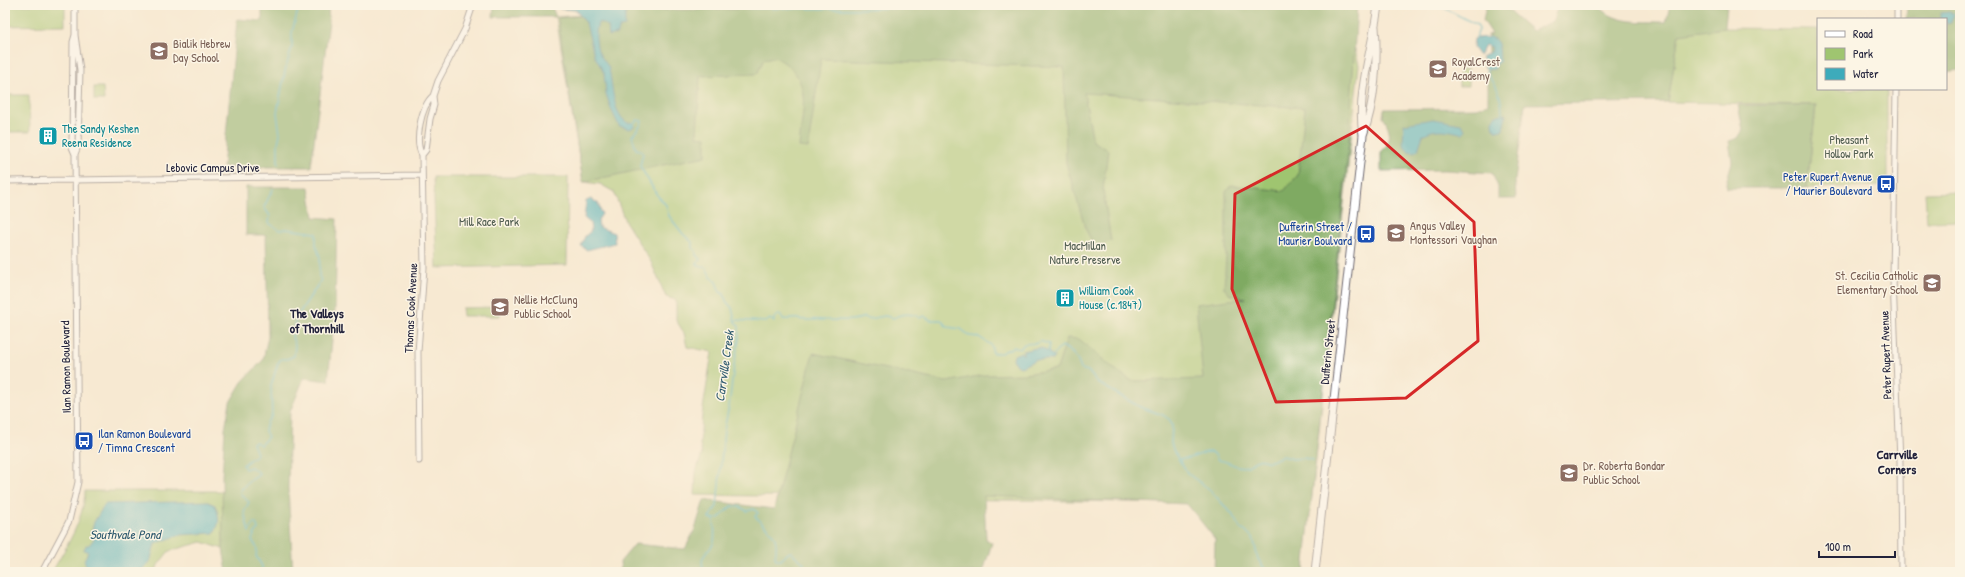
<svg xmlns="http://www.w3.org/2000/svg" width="1965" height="577" font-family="'Patrick Hand',sans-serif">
<rect width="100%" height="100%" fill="#fcf5e5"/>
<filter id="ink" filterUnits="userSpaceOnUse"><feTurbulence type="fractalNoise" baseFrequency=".025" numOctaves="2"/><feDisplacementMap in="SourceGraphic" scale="8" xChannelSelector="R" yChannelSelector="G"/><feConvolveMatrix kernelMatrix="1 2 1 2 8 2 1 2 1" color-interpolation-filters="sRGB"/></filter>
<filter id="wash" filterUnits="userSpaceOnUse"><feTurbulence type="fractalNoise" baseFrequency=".012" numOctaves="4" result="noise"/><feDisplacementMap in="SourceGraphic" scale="16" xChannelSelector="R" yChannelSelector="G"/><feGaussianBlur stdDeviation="0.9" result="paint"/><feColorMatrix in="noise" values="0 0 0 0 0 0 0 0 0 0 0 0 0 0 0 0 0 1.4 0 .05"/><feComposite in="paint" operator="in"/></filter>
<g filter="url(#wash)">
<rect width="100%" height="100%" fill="#f7e9d2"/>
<!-- green -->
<path fill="#9fc570" stroke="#607456" d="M5 5H65V25L5 26Z
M834 5H1187L1351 33 1359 65 1311 505 695 495 696 472 702 454 700 445 702 415 712 352 687 347 684 333 676 320V300L666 297 651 262 625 221 614 192 600 184 583 182 556 17 646 10 746 9Z
M1725 28 1818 29V89H1887V186L1807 188 1816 105 1668 102 1679 33Z
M1468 69V86H1459V70Z
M94 87H103L104 100H94Z
M5 95H29L30 132H5Z
M433 177H568L567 265 437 268Z
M1960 192V221L1927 222 1925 193Z
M498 307 500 309V316H463L462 308Z
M85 491H223V549L202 542 169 551 158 565 156 572H52C66 547 84 520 85 491Z"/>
<!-- forest -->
<path fill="#7faa62" stroke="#50664e" d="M262 5H328L329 22 311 167H223L237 19 262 21Z
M494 5H551L556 17H493Z
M833 5H1357L1349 140 1304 572H1214L1215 539 1187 504 984 496 986 539 992 543 983 572H621L620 562 635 544 685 549 695 529 704 500 774 509 813 353 946 382 984 375 1024 374 1057 369 1067 338 1079 339 1113 368 1132 381 1203 379 1196 304 1246 298 1230 295 1224 288 1226 257V192L1231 185 1284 191 1298 175 1305 108 1084 93 1093 141 1108 150 1103 190 1111 241 1095 247 1086 230 1066 163 1064 67 821 59 808 148 799 147C802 109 815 78 775 57L764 59 757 74 700 76 697 136 706 137V156L583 182 558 18 646 10 743 9Z
M1558 5H1596C1617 25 1639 21 1666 22L1670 5H1727L1725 28 1679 34 1668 102 1525 104 1515 181 1516 199H1498V187L1492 173 1445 170 1381 171V152C1393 141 1391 130 1383 117L1384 109 1476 108 1488 104V35L1492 34 1483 20 1486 6 1505 7 1532 31 1553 21Z
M1907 5H1960V70L1946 72V19H1906Z
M1738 105H1816L1807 188H1727L1726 183 1732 162 1729 141 1738 138 1743 130Z
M246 187H309L314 217 337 219 335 310 328 381 304 378 290 412 288 488 293 572H227L223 549 222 476 225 429 230 402 242 382 263 360 268 336 266 235H246Z"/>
<!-- water -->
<path fill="#3dabbb" stroke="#30667b" d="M558 5H631L625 15V26L620 27 617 34 609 36 608 26 599 22C594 29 596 46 599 53 602 59 607 63 609 69 613 85 612 114 628 123L632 122 635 126 630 129 619 126 611 109 606 94 604 73 594 55 586 23 576 10 560 9Z
M1950 12 1954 14 1951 23 1946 24V19H1940V13Z
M1491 37C1501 41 1499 51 1500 61L1495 65V69C1482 71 1486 67 1481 57L1490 52 1492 47 1485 45 1479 56 1473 48 1474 39 1476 38Z
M1505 114 1506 116 1503 130 1496 131C1492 126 1492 120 1496 115Z
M1433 119 1461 124 1465 129 1463 134C1450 130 1434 127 1423 135L1418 150 1414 152 1408 151 1403 144 1404 124Z
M591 199 598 203 602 214 598 220 599 227 614 233 615 243 587 250 581 246 585 236 591 231 590 223 584 218 586 201Z
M1036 348H1042L1055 357 1053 360H1035L1021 367 1016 365 1013 359 1014 355 1021 352 1023 355V351Z
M206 501 215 505C219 515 221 523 214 533L179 535 155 544 150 562 142 570 93 571 86 566 84 560 88 552 84 550 86 545H89L94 539 91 534 94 522 105 504Z"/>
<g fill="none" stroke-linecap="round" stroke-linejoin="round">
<!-- stream -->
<path stroke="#3dabbb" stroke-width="1.5" d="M1438 5 1477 25 1479 29 1476 38
M749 8 863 9 956 5
M1954 14 1960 10
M1487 70C1487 78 1493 80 1496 86 1500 94 1502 105 1502 114
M633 124 637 120 642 121 641 125 632 136 636 149 640 150 643 153 640 166 657 195 666 205 669 216 683 234 692 242V248L696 251V255L700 259 697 264 706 268 711 277 716 282 720 292 724 294 726 301 732 308 735 322 739 326V340L734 365 729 406 724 430 717 506 709 518C722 522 723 511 732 506L740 507 747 511 754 509 758 513 755 516C769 532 780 532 775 557L777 560H781L788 553 791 552 804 563 801 572
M278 164V143L280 134 277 113 285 71 292 47V32L297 14 298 5
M734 320 766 322 770 319 774 322V318L780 314 783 319C788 320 793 318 798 319 808 321 816 319 825 320 839 320 852 322 865 317L868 319 885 316 894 318C901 313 914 313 920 318L924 316 930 320H941L947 327 961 329 970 336 979 337 991 345 993 353H1001L1013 347 1020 349 1024 344 1038 343 1039 341 1049 344 1048 352
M1054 354 1062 346C1074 353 1077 357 1081 369L1088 371 1098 383 1140 407 1163 415 1170 420 1172 426 1171 443 1174 452 1188 474 1209 489 1232 514 1240 528 1253 537 1258 559 1267 572
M1178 459C1190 462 1206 448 1213 453 1216 454 1216 458 1218 460 1231 461 1234 469 1248 466 1264 453 1263 464 1271 461 1275 460 1278 457 1283 456L1293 459 1304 458 1312 460
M249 532 244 512 249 502 241 495 240 491 249 481 257 476 259 473 251 467 245 469 243 465 257 454 253 443 256 442 260 445 268 437 265 431 267 422 272 415 271 386 278 363 281 359H287L294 356 295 345 292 337 296 318 321 280 319 276 320 257 316 245V233L286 229 279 230 269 223 270 216 264 207 273 189
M249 532 254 523H256L258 529 254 535 252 540 257 548 256 556 262 566V572
M704 572C699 553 705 558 713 544 716 538 714 526 714 519"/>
</g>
</g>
<g filter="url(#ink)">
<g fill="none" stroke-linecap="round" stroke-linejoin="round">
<!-- minor casing -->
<g stroke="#6d6870" stroke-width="7">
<path id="minor" d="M1897 19V5
M1896 89 1893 279 1900 462 1901 572
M75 154 78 146 80 70 75 35V5
M422 155C414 142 421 106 433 96
M5 181 422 175
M419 461 418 352 424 268 422 155 426 150 430 119 434 105 433 96 438 81 465 29 473 5
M42 572 69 521 78 482 75 154 72 147 73 42 75 35"/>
</g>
<!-- major casing -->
<g stroke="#6d6870" stroke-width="9">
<path id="major" d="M1363 135C1356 92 1373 48 1378 5
M1315 572 1363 135C1375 104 1378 60 1375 27"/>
</g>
<!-- minor -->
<use href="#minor" stroke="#fff" stroke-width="5"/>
<!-- major -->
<use href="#major" stroke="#fff" stroke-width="7"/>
</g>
</g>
<!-- marked area -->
<path d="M0 0H1965V577H0ZM1366 126 1474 222 1478 341 1406 398 1276 402 1232 289 1235 194Z" fill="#f7e9d2" fill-opacity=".55" fill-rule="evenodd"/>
<path fill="none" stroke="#d62828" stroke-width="3" stroke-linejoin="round" d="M1366 126 1474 222 1478 341 1406 398 1276 402 1232 289 1235 194Z"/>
<!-- icons -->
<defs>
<g id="school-square" transform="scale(1)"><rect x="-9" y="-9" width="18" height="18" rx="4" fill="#8d6e63" stroke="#fcf5e5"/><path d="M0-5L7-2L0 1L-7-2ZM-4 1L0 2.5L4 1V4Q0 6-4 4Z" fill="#fff"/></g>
<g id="building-square" transform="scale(1)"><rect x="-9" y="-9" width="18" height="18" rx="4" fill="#0f9aa8" stroke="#fcf5e5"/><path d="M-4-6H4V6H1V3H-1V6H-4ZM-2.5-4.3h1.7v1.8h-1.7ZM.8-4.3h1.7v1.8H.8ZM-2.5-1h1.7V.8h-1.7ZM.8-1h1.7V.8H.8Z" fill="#fff"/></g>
<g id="bus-square" transform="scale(1)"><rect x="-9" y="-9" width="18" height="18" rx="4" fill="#1a4fb4" stroke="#fcf5e5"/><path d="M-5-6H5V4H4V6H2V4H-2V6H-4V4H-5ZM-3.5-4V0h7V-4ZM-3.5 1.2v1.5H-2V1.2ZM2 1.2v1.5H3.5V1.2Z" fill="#fff"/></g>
</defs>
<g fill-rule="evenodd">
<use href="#school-square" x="159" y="51"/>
<use href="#school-square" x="1438" y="69"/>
<use href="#building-square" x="48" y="136"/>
<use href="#bus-square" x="1886" y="184"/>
<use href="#school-square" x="1396" y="233"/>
<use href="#bus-square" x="1366" y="234"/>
<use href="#school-square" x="1932" y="283"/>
<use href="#building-square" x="1065" y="298"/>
<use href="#school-square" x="500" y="307"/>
<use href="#bus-square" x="84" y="441"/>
<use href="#school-square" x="1569" y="473"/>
</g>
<g text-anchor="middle" stroke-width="3" stroke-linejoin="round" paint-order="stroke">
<!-- education labels -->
<g font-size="12" fill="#785e54" stroke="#fcf5e5" text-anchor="start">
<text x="173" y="48">Bialik Hebrew<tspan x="173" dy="14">Day School</tspan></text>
<text x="1452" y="66">RoyalCrest<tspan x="1452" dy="14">Academy</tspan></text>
<text x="1410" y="230">Angus Valley<tspan x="1410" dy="14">Montessori Vaughan</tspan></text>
<text x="1918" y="280" text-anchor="end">St. Cecilia Catholic<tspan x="1918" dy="14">Elementary School</tspan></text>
<text x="514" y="304">Nellie McClung<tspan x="514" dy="14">Public School</tspan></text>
<text x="1583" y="470">Dr. Roberta Bondar<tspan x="1583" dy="14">Public School</tspan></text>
</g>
<!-- culture labels -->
<g font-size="12" fill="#0d838f" stroke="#fcf5e5" text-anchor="start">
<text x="62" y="133">The Sandy Keshen<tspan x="62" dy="14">Reena Residence</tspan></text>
<text x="1079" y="295">William Cook<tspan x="1079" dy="14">House (c.1847)</tspan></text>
</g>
<!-- park labels -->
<g font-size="12" fill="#4e5b4e" stroke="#fcf5e5">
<text x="1849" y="144">Pheasant<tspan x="1849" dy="14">Hollow Park</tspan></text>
<text x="489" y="226">Mill Race Park</text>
<text x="1085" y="250">MacMillan<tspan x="1085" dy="14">Nature Preserve</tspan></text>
</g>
<!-- street labels -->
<g font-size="12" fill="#22223b" stroke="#fcf5e5">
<text x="213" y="172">Lebovic Campus Drive</text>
<text transform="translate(411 308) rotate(-87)" y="4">Thomas Cook Avenue</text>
<text transform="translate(1328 352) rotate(-84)" y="4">Dufferin Street</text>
<text transform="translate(1886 355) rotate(-92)" y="4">Peter Rupert Avenue</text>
<text transform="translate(66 367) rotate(-91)" y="4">Ilan Ramon Boulevard</text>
</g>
<!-- transit labels -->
<g font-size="12" fill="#164399" stroke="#fcf5e5" text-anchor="end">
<text x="1872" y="181">Peter Rupert Avenue<tspan x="1872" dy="14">/ Maurier Boulevard</tspan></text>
<text x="1352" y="231">Dufferin Street /<tspan x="1352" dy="14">Maurier Boulvard</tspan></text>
<text x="98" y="438" text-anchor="start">Ilan Ramon Boulevard<tspan x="98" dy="14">/ Timna Crescent</tspan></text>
</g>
<!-- neighbourhood labels -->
<g font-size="13" font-weight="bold" fill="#22223b" stroke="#fcf5e5">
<text x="317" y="318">The Valleys<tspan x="317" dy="15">of Thornhill</tspan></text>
<text x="1897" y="459">Carrville<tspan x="1897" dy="15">Corners</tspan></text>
</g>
<!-- water labels -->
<g font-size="13" font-style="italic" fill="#2d596e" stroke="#fcf5e5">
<text transform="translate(724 366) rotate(-82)" y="5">Carrville Creek</text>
<text x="125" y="539">Southvale Pond</text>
</g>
</g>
<!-- margin -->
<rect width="1965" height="577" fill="none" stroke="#fcf5e5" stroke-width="20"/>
<!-- legend -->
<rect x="1817" y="18" width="130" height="72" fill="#fcf5e5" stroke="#a5a1a1"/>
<rect x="1825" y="31" width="20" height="6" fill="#ffffff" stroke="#a5a1a1"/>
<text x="1853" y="38" font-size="12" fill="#22223b">Road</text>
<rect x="1825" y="48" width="20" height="12" fill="#9fc570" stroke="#a5a1a1"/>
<text x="1853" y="58" font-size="12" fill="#22223b">Park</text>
<rect x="1825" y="68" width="20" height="12" fill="#3dabbb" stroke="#a5a1a1"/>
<text x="1853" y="78" font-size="12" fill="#22223b">Water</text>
<!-- scale -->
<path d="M1819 551v6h76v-6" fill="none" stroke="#22223b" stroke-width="2"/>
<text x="1825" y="551" font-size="12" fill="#22223b" stroke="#fcf5e5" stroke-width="3" paint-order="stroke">100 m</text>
</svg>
